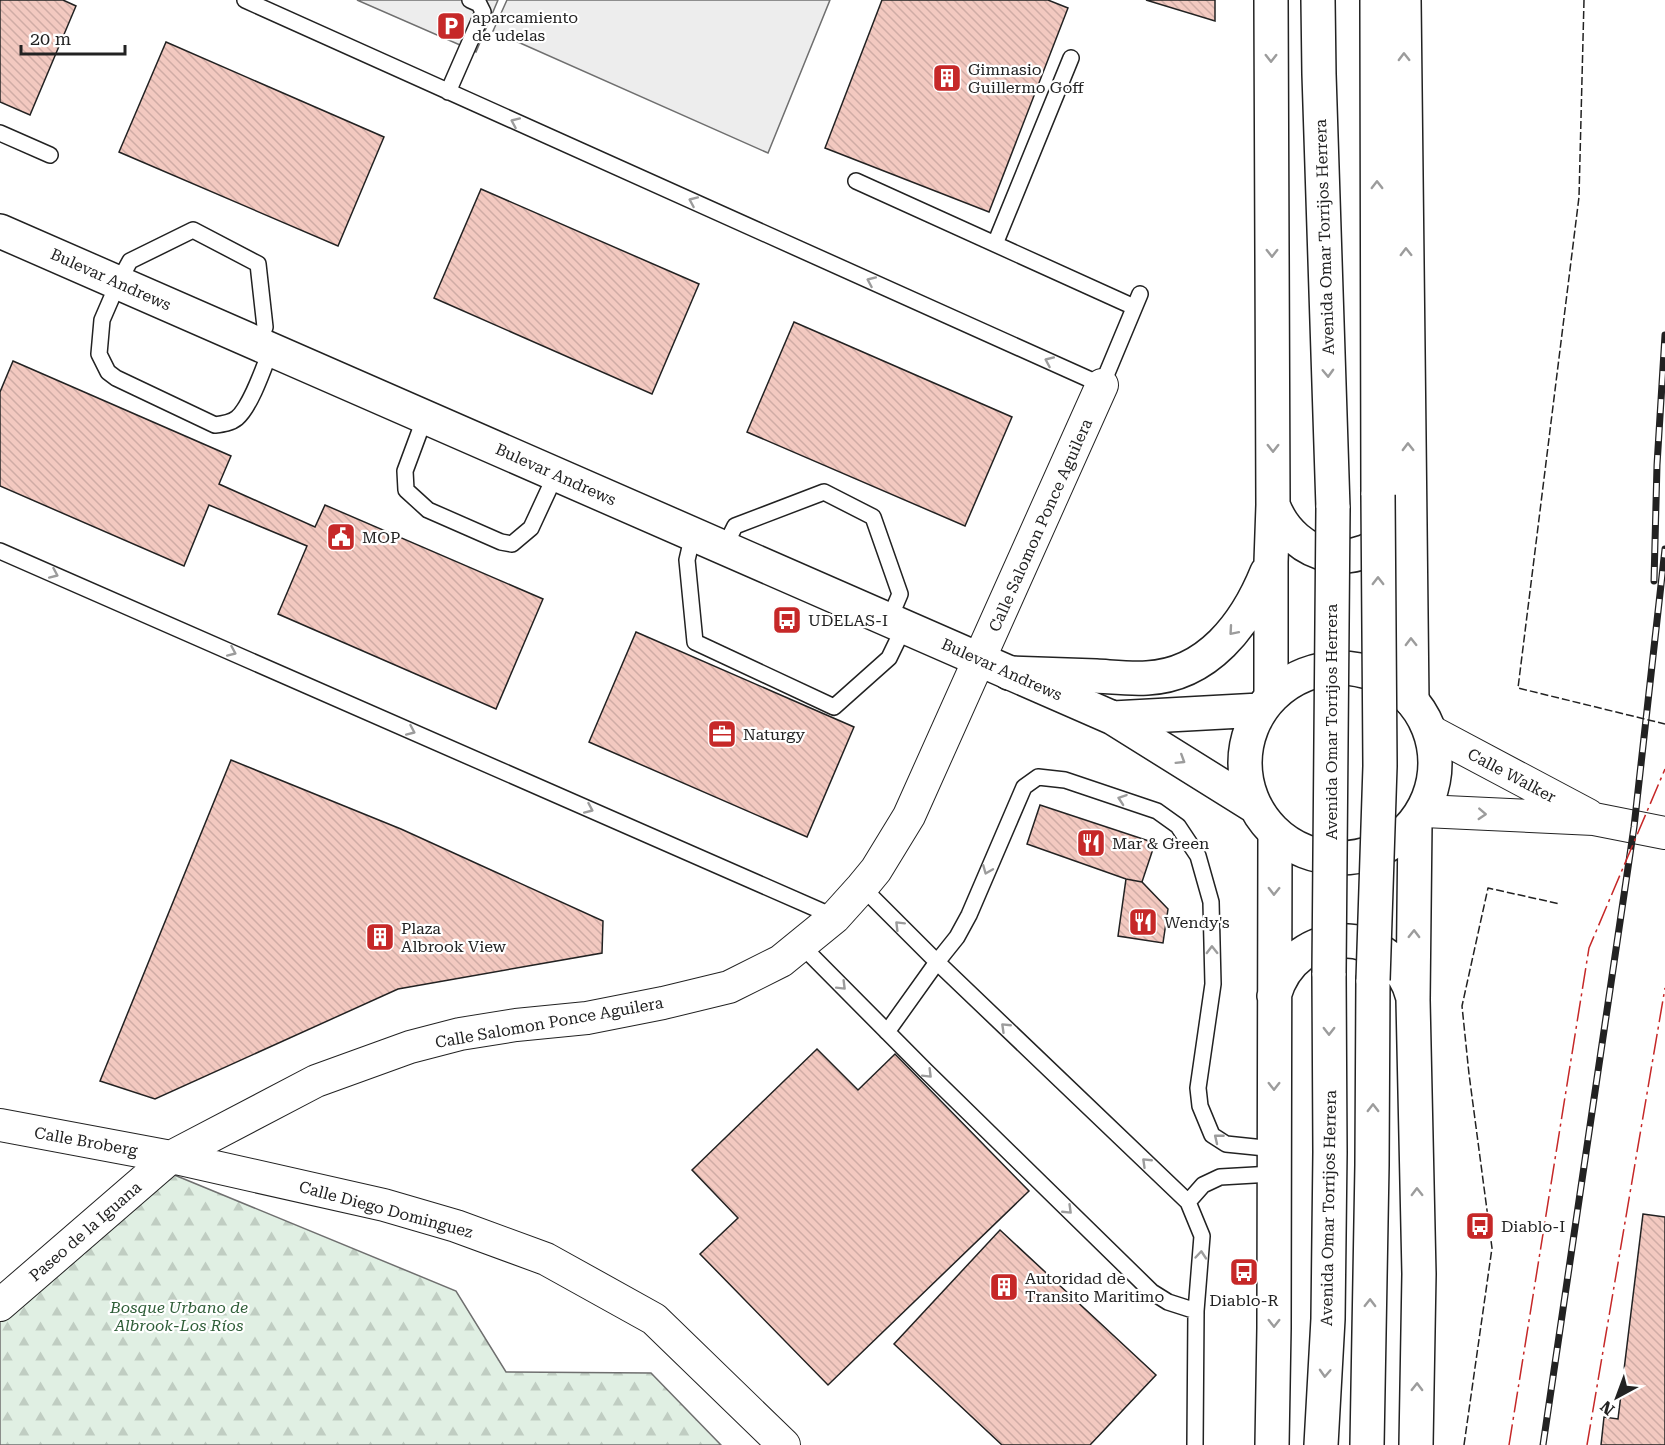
<svg xmlns="http://www.w3.org/2000/svg" width="1665" height="1445" font-family="'Roboto Serif',serif">
<defs>
<pattern id="forest-firs" width="22" height="20" patternUnits="userSpaceOnUse" patternTransform="scale(1.5)"><rect width="22" height="20" fill="#e0efe3"/><path d="M5 1l3.5 6h-7zM16 11l3.5 6h-7z" fill="#c0cdc2"/></pattern>
<pattern id="building-back-hatch" width="6" height="6" patternUnits="userSpaceOnUse" patternTransform="scale(1.5)"><rect width="6" height="6" fill="#f3c9c0"/><path d="M-1 5l2 2M0 0l6 6M5-1l2 2" fill="none" stroke="#d0aca5"/></pattern>
</defs>
<rect width="100%" height="100%" fill="#fff"/>
<!-- forest -->
<path fill="url(#forest-firs)" stroke="#6f6f6f" stroke-width="1.5" d="M155 1167 456 1291 506 1372 651 1373 721 1445H0V1296Z"/>
<!-- parking -->
<path fill="#ededed" stroke="#6f6f6f" stroke-width="1.5" d="M357 0H498L476 52Z
M507 0H830L768 153 493 31Z"/>
<!-- building -->
<path fill="url(#building-back-hatch)" stroke="#222" stroke-width="1.5" d="M0 0H63L76 6 30 115 0 102Z
M882 0H1048L1068 8 989 212 825 148Z
M1146 0H1215V21Z
M166 42 384 137 338 246 119 152Z
M481 189 699 284 652 394 434 298Z
M794 322 1012 417 965 526 747 432Z
M13 361 231 456 219 484 315 527 325 505 543 599 496 709 278 614 307 546 209 505 184 566 0 486V392Z
M636 632 854 727 807 837 589 742Z
M231 760 401 829 603 921 602 953 398 989 155 1099 100 1081Z
M1040 805 1155 843 1142 882 1126 879 1027 844Z
M1126 879 1142 882 1168 909 1163 943 1118 936Z
M817 1049 858 1090 895 1054 1029 1191 828 1385 700 1254 738 1218 692 1170Z
M1643 1214 1665 1217V1445H1601L1604 1417 1618 1419Z
M1000 1230 1156 1375 1090 1445H1002L894 1344Z"/>
<g fill="none" stroke-linecap="round" stroke-linejoin="round">
<!-- service casing -->
<g stroke="#222" stroke-width="18">
<path id="service" d="M245 0 1102 385 1140 294
M448 92 483 12 479 4 470 0
M0 133 50 155
M856 181 1134 307
M995 244 1071 58
M259 344 265 327 258 264 193 230 130 261 118 283 102 320 99 354 108 372 116 378 215 425C223 424 231 423 237 418 251 406 264 367 271 349
M425 417 405 471 406 490 428 510 501 542 512 544 531 528 556 474
M693 534 687 560 695 642 834 707 889 658 904 627
M724 548 735 526 824 492 873 517 900 594 889 620
M0 551 835 917
M862 887 937 962 1188 1202 1202 1236 1196 1311 1195 1445
M801 945 926 1071 1152 1292 1168 1302 1196 1311
M887 1032 937 962 957 937 969 915 1024 787 1038 777 1065 780 1157 811 1178 826 1198 856 1211 902 1213 984 1198 1088 1200 1106 1212 1135 1226 1144 1274 1149
M1188 1202 1203 1185 1220 1177 1274 1174"/>
</g>
<!-- minor casing -->
<g stroke="#222" stroke-width="34">
<path id="minor" d="M1430 731 1588 815
M1424 811 1594 819 1665 833
M0 1125 171 1157 384 1205 456 1226 546 1259 654 1319 784 1445
M0 1305 171 1157 316 1081 410 1047 460 1034 516 1025 587 1018 663 1003 729 987 781 961 835 917 862 887 876 870 909 816 1102 385"/>
</g>
<!-- tertiary casing -->
<g stroke="#222" stroke-width="36">
<path id="tertiary" d="M0 231 1113 718 1254 806
M1245 763a95 95 0 1 1 190 0a95 95 0 1 1-190 0Z
M1113 718 1260 710"/>
</g>
<!-- primary casing -->
<g stroke="#222" stroke-width="36">
<path id="primary" d="M1318 0 1319 74 1333 508
M1377 0 1378 495
M1404 0 1412 701
M1273 505C1294 560 1361 576 1397 526
M1009 673C1038 674 1067 675 1096 676 1113 677 1130 679 1147 678 1208 675 1246 624 1267 572
M1271 697V562L1273 505 1271 0
M1415 823 1413 1000 1419 1274 1416 1445
M1274 996C1295 921 1394 923 1413 998
M1272 1445 1274 1328 1275 833
M1321 1445 1328 1319 1330 1152 1329 973
M1367 1445 1372 1165 1373 980"/>
</g>
<!-- service -->
<use href="#service" stroke="#fff" stroke-width="15"/>
<!-- minor -->
<use href="#minor" stroke="#fff" stroke-width="32"/>
<!-- tertiary -->
<use href="#tertiary" stroke="#fff" stroke-width="33"/>
<!-- primary -->
<use href="#primary" stroke="#fff" stroke-width="33"/>
<!-- rail casing -->
<g stroke="#222" stroke-width="7">
<path id="rail" d="M1654 581 1657 465 1665 335
M1543 1445 1634 827 1665 549"/>
</g>
<!-- rail -->
<use href="#rail" stroke="#fff" stroke-width="4.5" stroke-dasharray="14" stroke-linecap="butt"/>
<!-- primary-bridge casing -->
<g stroke="#222" stroke-width="36" stroke-linecap="butt">
<path id="primary-bridge" d="M1329 973 1333 508
M1373 980 1380 766 1378 495"/>
</g>
<!-- primary-bridge -->
<use href="#primary-bridge" stroke="#fff" stroke-width="33"/>
<!-- fence -->
<path stroke="#222" stroke-width="1.5" stroke-dasharray="8 3" stroke-linecap="butt" d="M1584 0 1579 197 1518 688 1665 724
M1464 1445 1492 1248 1469 1074 1462 1006 1488 888 1560 904"/>
<!-- power -->
<path stroke="#c62828" stroke-width="1.5" stroke-dasharray="21 4.5 3 4.5" stroke-linecap="butt" d="M1509 1445 1589 948 1665 769
M1587 1445 1665 988"/>
</g>
<!-- one-way arrows -->
<defs><path id="oneway-chevron" d="M-2-3.5L2.5 0L-2 3.5" fill="none" stroke-width="1.6" stroke-linecap="round" stroke-linejoin="round" transform="scale(1.5)"/></defs>
<g stroke="#9c9c9c">
<use href="#oneway-chevron" transform="translate(1404 57) rotate(-91)"/>
<use href="#oneway-chevron" transform="translate(1271 58) rotate(90)"/>
<use href="#oneway-chevron" transform="translate(515 122) rotate(-156)"/>
<use href="#oneway-chevron" transform="translate(1377 185) rotate(-90)"/>
<use href="#oneway-chevron" transform="translate(693 201) rotate(-156)"/>
<use href="#oneway-chevron" transform="translate(1406 252) rotate(-91)"/>
<use href="#oneway-chevron" transform="translate(1272 253) rotate(90)"/>
<use href="#oneway-chevron" transform="translate(871 281) rotate(-156)"/>
<use href="#oneway-chevron" transform="translate(1049 361) rotate(-156)"/>
<use href="#oneway-chevron" transform="translate(1328 373) rotate(88)"/>
<use href="#oneway-chevron" transform="translate(1408 447) rotate(-91)"/>
<use href="#oneway-chevron" transform="translate(1273 448) rotate(90)"/>
<use href="#oneway-chevron" transform="translate(54 574) rotate(24)"/>
<use href="#oneway-chevron" transform="translate(1378 581) rotate(-90)"/>
<use href="#oneway-chevron" transform="translate(1233 631) rotate(131)"/>
<use href="#oneway-chevron" transform="translate(1411 642) rotate(-91)"/>
<use href="#oneway-chevron" transform="translate(232 652) rotate(24)"/>
<use href="#oneway-chevron" transform="translate(411 731) rotate(24)"/>
<use href="#oneway-chevron" transform="translate(1181 760) rotate(32)"/>
<use href="#oneway-chevron" transform="translate(1122 799) rotate(-161)"/>
<use href="#oneway-chevron" transform="translate(589 809) rotate(24)"/>
<use href="#oneway-chevron" transform="translate(1482 814) rotate(3)"/>
<use href="#oneway-chevron" transform="translate(987 870) rotate(112)"/>
<use href="#oneway-chevron" transform="translate(1274 891) rotate(91)"/>
<use href="#oneway-chevron" transform="translate(899 925) rotate(-135)"/>
<use href="#oneway-chevron" transform="translate(1414 934) rotate(-89)"/>
<use href="#oneway-chevron" transform="translate(1212 950) rotate(-91)"/>
<use href="#oneway-chevron" transform="translate(842 986) rotate(45)"/>
<use href="#oneway-chevron" transform="translate(1005 1027) rotate(-136)"/>
<use href="#oneway-chevron" transform="translate(1329 1031) rotate(90)"/>
<use href="#oneway-chevron" transform="translate(928 1074) rotate(45)"/>
<use href="#oneway-chevron" transform="translate(1274 1086) rotate(90)"/>
<use href="#oneway-chevron" transform="translate(1373 1108) rotate(-90)"/>
<use href="#oneway-chevron" transform="translate(1218 1138) rotate(-141)"/>
<use href="#oneway-chevron" transform="translate(1146 1162) rotate(-136)"/>
<use href="#oneway-chevron" transform="translate(1417 1192) rotate(-91)"/>
<use href="#oneway-chevron" transform="translate(1068 1210) rotate(44)"/>
<use href="#oneway-chevron" transform="translate(1201 1255) rotate(-85)"/>
<use href="#oneway-chevron" transform="translate(1370 1303) rotate(-89)"/>
<use href="#oneway-chevron" transform="translate(1274 1323) rotate(90)"/>
<use href="#oneway-chevron" transform="translate(1325 1373) rotate(93)"/>
<use href="#oneway-chevron" transform="translate(1417 1387) rotate(-89)"/>
</g>
<!-- icons -->
<defs>
<g id="parking-square" transform="scale(1.5)"><rect x="-9" y="-9" width="18" height="18" rx="4" fill="#c62828" stroke="#fff"/><path d="M-3.5-5.5H1a3.5 3.5 0 0 1 0 7H-1V5.5H-3.5ZM-1-3.4V-.6H.8a1.4 1.4 0 0 0 0-2.8Z" fill="#fff"/></g>
<g id="building-square" transform="scale(1.5)"><rect x="-9" y="-9" width="18" height="18" rx="4" fill="#c62828" stroke="#fff"/><path d="M-4-6H4V6H1V3H-1V6H-4ZM-2.5-4.3h1.7v1.8h-1.7ZM.8-4.3h1.7v1.8H.8ZM-2.5-1h1.7V.8h-1.7ZM.8-1h1.7V.8H.8Z" fill="#fff"/></g>
<g id="civic-square" transform="scale(1.5)"><rect x="-9" y="-9" width="18" height="18" rx="4" fill="#c62828" stroke="#fff"/><path d="M-.6-6.5H3V-4.5H.6V-3L4-1V1h2V6H-6V1h2V-1L-.6-3ZM-1.2 2.5V6h2.4V2.5Z" fill="#fff"/></g>
<g id="bus-square" transform="scale(1.5)"><rect x="-9" y="-9" width="18" height="18" rx="4" fill="#c62828" stroke="#fff"/><path d="M-5-6H5V4H4V6H2V4H-2V6H-4V4H-5ZM-3.5-4V0h7V-4ZM-3.5 1.2v1.5H-2V1.2ZM2 1.2v1.5H3.5V1.2Z" fill="#fff"/></g>
<g id="office-square" transform="scale(1.5)"><rect x="-9" y="-9" width="18" height="18" rx="4" fill="#c62828" stroke="#fff"/><path d="M-6-3h4V-5.5h4V-3h4V5H-6ZM-1-4.5V-3h2v-1.5ZM-6 0V1H6V0Z" fill="#fff"/></g>
<g id="restaurant-square" transform="scale(1.5)"><rect x="-9" y="-9" width="18" height="18" rx="4" fill="#c62828" stroke="#fff"/><path d="M-5-6h1v4h1v-4h1v4h1v-4h1v5L-1.5 .5V6h-2V.5L-5-1ZM5-6V6H3V1.5H1.5Q1.5-4 5-6Z" fill="#fff"/></g>
</defs>
<g fill-rule="evenodd">
<use href="#parking-square" x="451" y="26"/>
<use href="#building-square" x="947" y="78"/>
<use href="#civic-square" x="341" y="537"/>
<use href="#bus-square" x="787" y="620"/>
<use href="#office-square" x="722" y="734"/>
<use href="#restaurant-square" x="1091" y="843"/>
<use href="#restaurant-square" x="1143" y="922"/>
<use href="#building-square" x="380" y="937"/>
<use href="#bus-square" x="1480" y="1226"/>
<use href="#bus-square" x="1244" y="1272"/>
<use href="#building-square" x="1004" y="1287"/>
</g>
<g text-anchor="middle" stroke-width="4.5" stroke-linejoin="round" paint-order="stroke">
<!-- poi labels -->
<g font-size="16" fill="#222" stroke="#fff" text-anchor="start">
<text x="472" y="23">aparcamiento<tspan x="472" dy="18">de udelas</tspan></text>
<text x="968" y="75">Gimnasio<tspan x="968" dy="18">Guillermo Goff</tspan></text>
<text x="362" y="543">MOP</text>
<text x="808" y="626">UDELAS-I</text>
<text x="743" y="740">Naturgy</text>
<text x="1112" y="849">Mar &amp; Green</text>
<text x="1164" y="928">Wendy's</text>
<text x="401" y="934">Plaza<tspan x="401" dy="18">Albrook View</tspan></text>
<text x="1501" y="1232">Diablo-I</text>
<text x="1025" y="1284">Autoridad de<tspan x="1025" dy="18">Transito Maritimo</tspan></text>
<text x="1244" y="1306" text-anchor="middle">Diablo-R</text>
</g>
<!-- street labels -->
<g font-size="16" fill="#222" stroke="#fff">
<text transform="translate(1324 237) rotate(-92)" y="6">Avenida Omar Torrijos Herrera</text>
<text transform="translate(111 279) rotate(24)" y="6">Bulevar Andrews</text>
<text transform="translate(556 474) rotate(24)" y="6">Bulevar Andrews</text>
<text transform="translate(1040 525) rotate(-66)" y="6">Calle Salomon Ponce Aguilera</text>
<text transform="translate(1002 669) rotate(24)" y="6">Bulevar Andrews</text>
<text transform="translate(1331 722) rotate(-90)" y="6">Avenida Omar Torrijos Herrera</text>
<text transform="translate(1512 775) rotate(28)" y="6">Calle Walker</text>
<text transform="translate(549 1022) rotate(-10)" y="6">Calle Salomon Ponce Aguilera</text>
<text transform="translate(86 1141) rotate(10)" y="6">Calle Broberg</text>
<text transform="translate(1328 1208) rotate(-89)" y="6">Avenida Omar Torrijos Herrera</text>
<text transform="translate(386 1209) rotate(15)" y="6">Calle Diego Dominguez</text>
<text transform="translate(85 1231) rotate(-41)" y="6">Paseo de la Iguana</text>
</g>
<!-- park labels -->
<g font-size="16" font-style="italic" fill="#2f5e38" stroke="#fff">
<text x="179" y="1313">Bosque Urbano de<tspan x="179" dy="18">Albrook-Los Ríos</tspan></text>
</g>
</g>
<!-- north arrow -->
<g transform="translate(1617 1397) rotate(221)" stroke="#ffffff" stroke-width="4.5" paint-order="stroke">
<path d="M0-4.5L10 22L0 15L-10 22Z" fill="#222222"/>
<text y="-9" font-size="16" font-weight="bold" text-anchor="middle" fill="#222222">N</text>
</g>
<!-- scale -->
<path d="M21 45v9h104v-9" fill="none" stroke="#222222" stroke-width="3"/>
<text x="30" y="45" font-size="18" fill="#222222" stroke="#ffffff" stroke-width="4.5" paint-order="stroke">20 m</text>
</svg>
